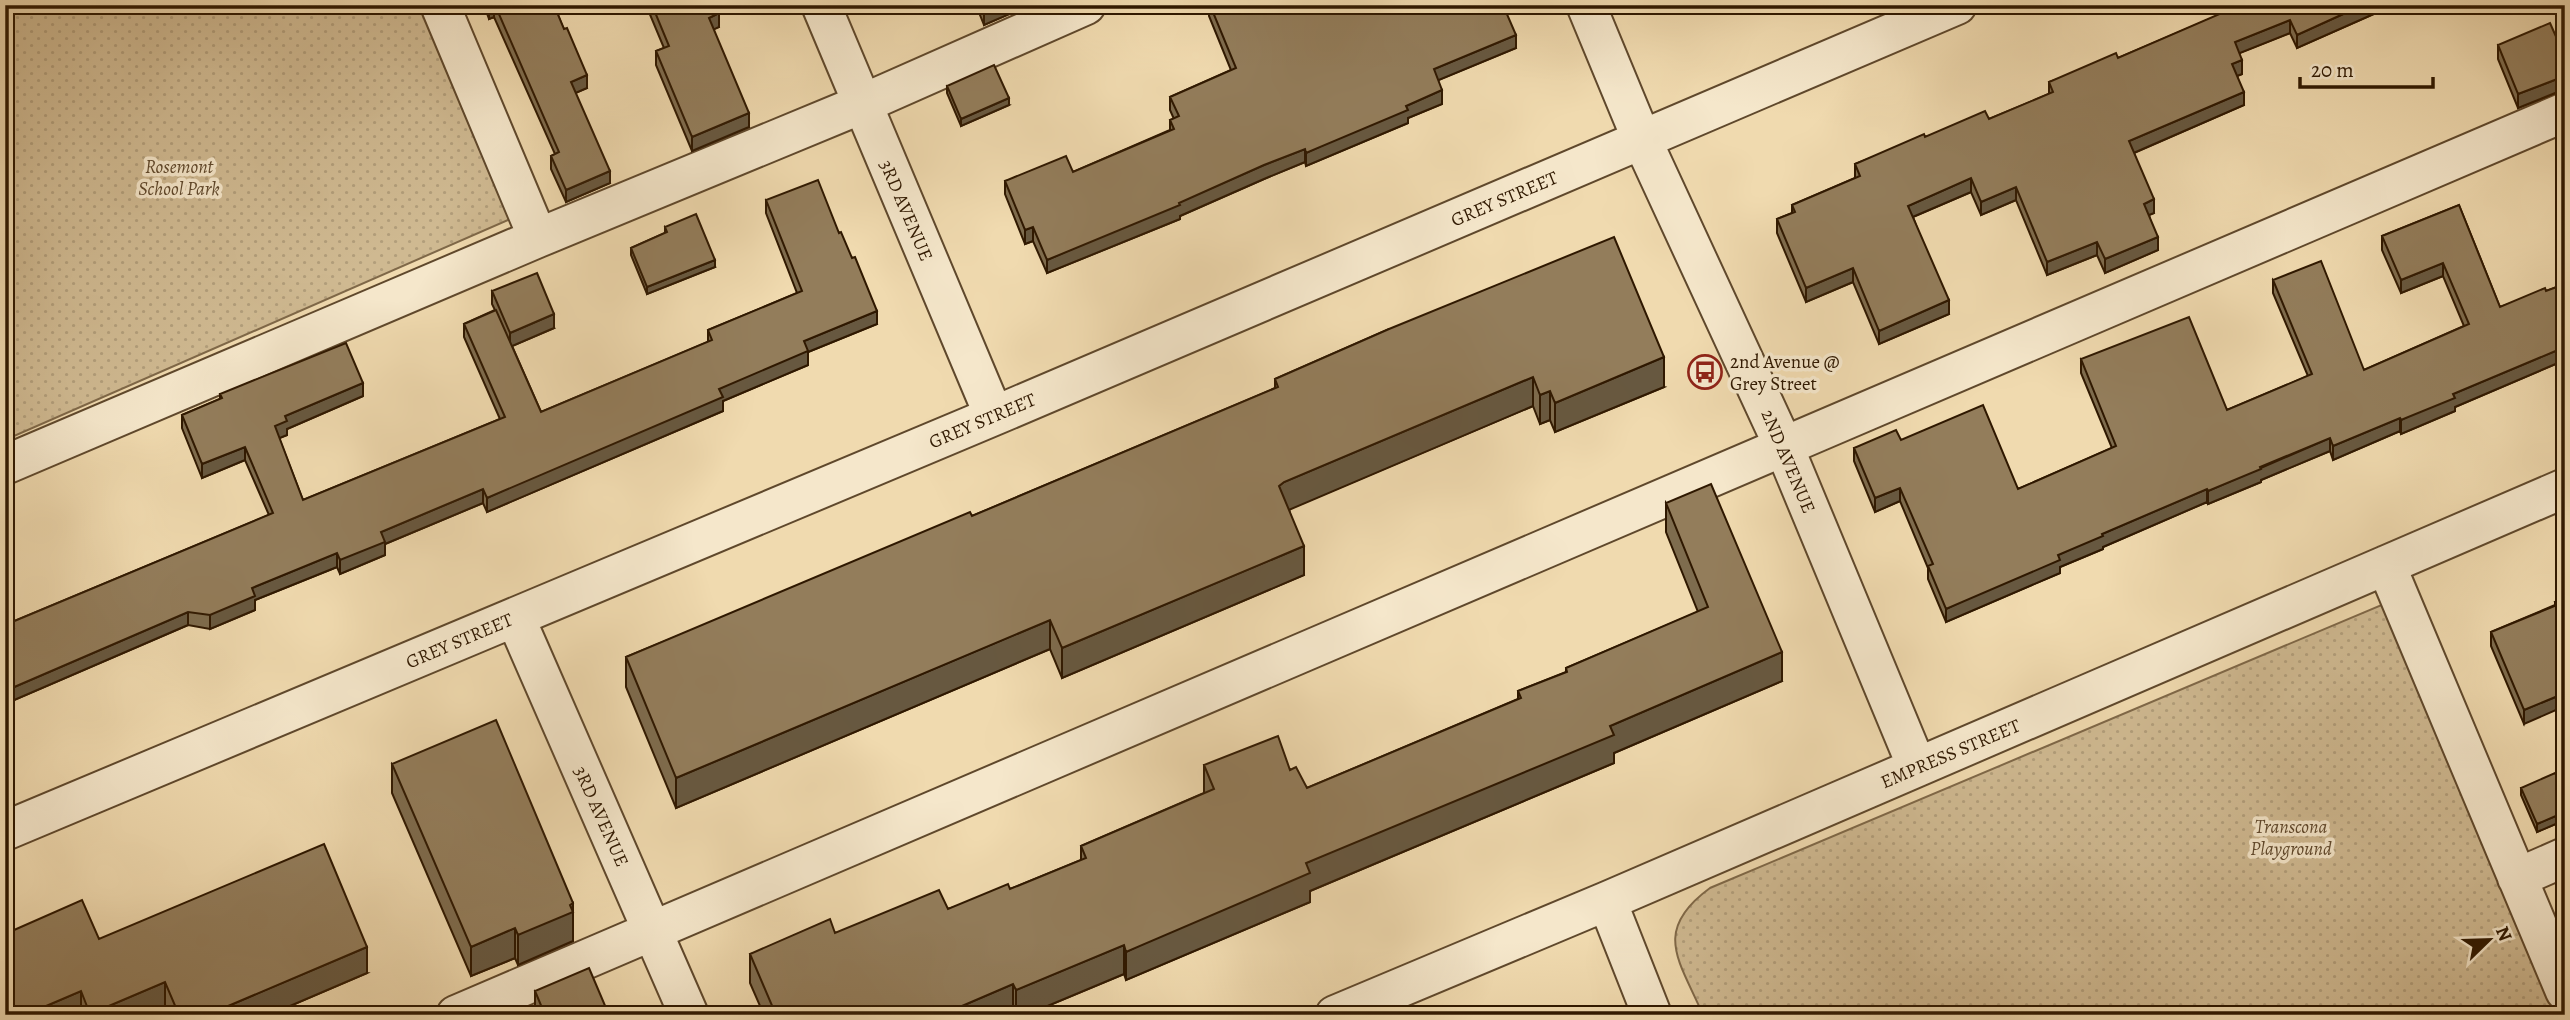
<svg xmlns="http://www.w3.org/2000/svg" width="2570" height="1020" font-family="Alegreya,serif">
<defs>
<pattern id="grass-dots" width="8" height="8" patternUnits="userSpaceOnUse" patternTransform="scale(1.75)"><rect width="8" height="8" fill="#cfb991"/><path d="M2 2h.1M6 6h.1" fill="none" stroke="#b29e7b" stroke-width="1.8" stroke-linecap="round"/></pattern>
</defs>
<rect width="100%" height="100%" fill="#f0daaf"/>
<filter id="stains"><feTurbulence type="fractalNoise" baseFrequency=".00286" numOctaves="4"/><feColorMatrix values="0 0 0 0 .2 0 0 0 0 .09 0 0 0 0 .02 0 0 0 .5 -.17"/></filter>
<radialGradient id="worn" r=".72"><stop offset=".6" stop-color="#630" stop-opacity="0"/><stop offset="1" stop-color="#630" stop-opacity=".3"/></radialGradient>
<!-- grass -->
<path fill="url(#grass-dots)" stroke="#7f6848" stroke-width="2" d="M5 5H427L517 216 5 440Z
M2391 601 2563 1015H1703C1680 961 1651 931 1710 888Z"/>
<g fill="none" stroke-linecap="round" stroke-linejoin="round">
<!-- minor casing -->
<g stroke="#5f482c" stroke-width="42">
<path id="minor" d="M440 5 538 238
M821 5 994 416
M1586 5 1642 140 1784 447 1917 767
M5 465 538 238 862 104 1086 5
M2386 565 2565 991
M515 617 689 1015
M5 831 994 416 1957 5
M2517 878 2565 857
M1607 901 1652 1015
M456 1015 2565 112
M1335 1015 1607 901 2565 488"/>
</g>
<!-- minor -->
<use href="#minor" stroke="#f5e7cb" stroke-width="38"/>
</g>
<!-- wall -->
<path fill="#7e6c4e" stroke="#2f1800" stroke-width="2" d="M484 5H554L587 88 575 93 610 183 566 202 551 169V156L555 154 494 17 489 19Z
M646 5H715L719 27 713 29 749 127 692 151 656 65V51L664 48Z
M976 5H1030L984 25Z
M1209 5H1503L1516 48 1438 80 1442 104 1408 118V123L1306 166 1305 162 1264 179 1180 216V219L1047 273 1033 241 1025 244 1005 194V181L1073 172 1170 130V120L1174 119 1170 110V97L1231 70 1209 16Z
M2216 5H2394L2297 48 2290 33 2239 53 2242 74 2237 76 2244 105 2134 153 2154 213 2149 215 2158 250 2105 273 2097 255 2047 275 2016 200 1981 215 1971 192 1913 217 1949 314 1879 344 1853 282 1806 302 1777 233V219L1792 213V205L1855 178V164L1925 137 1989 119 2049 94V82L2118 58 2217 16Z
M2498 45 2565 57V89L2518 108 2498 59Z
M947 86 1009 105 961 126 947 93Z
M766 200 839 233 877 324 808 352V365L723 401V411L487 512 483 503 385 544V555L340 574 337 567 255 600V610L210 629 188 625 5 704V631L12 628V622L269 515 245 460 202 478 182 428V415L220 399V394L363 396 287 429V435L279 438 303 500 500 419 464 337V324L495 310 492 304V291L554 328 512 346 541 412 708 342V330L797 293 766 213Z
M2459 205 2500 307 2546 291 2565 284V360L2455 407V411L2401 434 2400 431 2333 460 2330 451 2261 480V482L2208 504 2207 502 2103 547V549L2060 567V573L1946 622 1928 579V568L1900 501 1875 512 1854 461V448L1901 440 2018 489 2112 448 2081 373V359L2227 410 2308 376 2273 293V280L2364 370 2464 326 2443 276 2401 293 2382 250V236Z
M665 227 715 267 647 294 631 255V248L665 233Z
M1389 329 1664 387 1555 432 1550 420 1540 424 1533 406 1289 509 1304 575 1062 678 1050 649 676 808 626 687V657L972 516 1275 388V379Z
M1666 503 1782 681 1614 753V763L1310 891V902L1126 980 1124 974 1026 1015H1014L1013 1013 1008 1015H764L750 983V954L835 933 948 909 1010 889 1081 860V846L1204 793V765L1290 770 1307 788 1518 699V691L1566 672V668L1698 612 1666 532Z
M2565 598 2524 724 2491 646V632L2555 605V602Z
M392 764 573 933V941L518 965 515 958 471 976 392 793Z
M2521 788 2565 793V820L2537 832 2521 795Z
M99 939 367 973 269 1015H168L165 1008 149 1015H5Z
M535 991 609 1015H539L535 1005Z"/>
<!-- shaded-wall -->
<path fill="#675840" stroke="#2f1800" stroke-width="2" d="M492 5H494V17L489 19V6Z
M998 5H1030L984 25V11Z
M2363 5H2394L2297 48V35Z
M719 13V27L709 32V18Z
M2290 20V33L2235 55V42Z
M1516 35V48L1434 82V69Z
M2242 60V74L2232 78V64Z
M587 75V88L571 95V82Z
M2565 76V89L2518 108V94Z
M1442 90V104L1408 118V123L1306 166V153L1406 106Z
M2244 92V105L2129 155V141Z
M1009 98V105L961 126V119Z
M749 113V127L692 151V137Z
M1305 149V162L1264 179 1180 216V219L1047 273V260L1264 165Z
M610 171V183L566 202V190Z
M1971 178V192L1908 219V206Z
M2016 187V200L1981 215V202Z
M2154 199V213L2144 217V204Z
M1033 227V241L1025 244V230Z
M2158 237V250L2105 273V259Z
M2097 242V255L2047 275V262Z
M715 260V267L647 294V287Z
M2443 263V276L2401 293V280Z
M1853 268V282L1806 302V288Z
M1949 300V314L1879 344V331Z
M877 311V324L808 352V365L723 401V411L487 512V498L719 389 804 341Z
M554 314V328L510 347V333Z
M2565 347V360L2455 407V411L2401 434V420L2453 394Z
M1664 357V387L1555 432V403Z
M1533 377V406L1284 512 1279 486 1284 482Z
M363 383V396L287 429V435L275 440V426L285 416Z
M1550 391V420L1540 424V395Z
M2400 418V431L2333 460V446Z
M2330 438V451L2261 480V482L2208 504V491Z
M245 447V460L202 478V464Z
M1900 488V501L1875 512V498Z
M483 489V503L385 544V555L340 574V560L381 532Z
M2207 489V502L2103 547V549L2060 567V573L1946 622V609L2102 534Z
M1304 546V575L1062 678V648Z
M337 553V567L255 600V610L210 629V615L252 588Z
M188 612V625L5 704V691Z
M1050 620V649L676 808V778Z
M1782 652V681L1614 753V763L1310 891V902L1126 980V952L1306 863 1610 726Z
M2565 693V706L2524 724V710Z
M2565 812V820L2537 832V824Z
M573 903V941L518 965V935Z
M515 928V958L471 976V947Z
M1124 945V974L1026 1015H1016V990Z
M367 947V973L269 1015H207Z
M165 982V1008L149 1015H90V1014Z
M1013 984V1013L1008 1015H941Z
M81 991V1015H25Z"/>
<!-- building -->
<path fill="#937d5b" stroke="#2f1800" stroke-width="2" d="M495 5H554L564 29 567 28 587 75 571 82 610 171 566 190 551 156 559 152Z
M652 5H715L719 13 709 18 749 113 692 137 656 51 669 46Z
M982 5H998L984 11Z
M1210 5H1503L1516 35 1434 69 1442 90 1406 106 1408 110 1306 153 1305 149 1264 165 1179 203 1180 205 1047 260 1033 227 1025 230 1005 181 1066 156 1073 172 1174 129 1170 120 1179 116 1170 97 1236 68Z
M2219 5H2363L2297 35 2290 20 2235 42 2242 60 2232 64 2244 92 2129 141 2154 199 2144 204 2158 237 2105 259 2097 242 2047 262 2016 187 1981 202 1971 178 1908 206 1949 300 1879 331 1853 268 1806 288 1777 219 1795 212 1792 205 1860 176 1855 164 1924 134 1925 137 1985 111 1989 119 2053 92 2049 82 2116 53 2118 58 2222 13Z
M2550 23 2565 57V76L2518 94 2498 45Z
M994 65 1009 98 961 119 947 86Z
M818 180 839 233 841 232 852 258 855 257 877 311 804 341 808 351 719 389 723 397 487 498 483 489 381 532 385 542 340 560 337 553 252 588 255 596 210 615 188 612 5 691V631L14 628 12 622 273 513 245 447 202 464 182 415 222 398 220 394 346 343 363 383 285 416 287 421 275 426 303 500 505 417 464 324 496 310 541 412 712 340 708 330 802 291 766 200Z
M2459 205 2500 307 2545 288 2546 291 2565 284V347L2453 394 2455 398 2401 420 2400 418 2333 446 2330 438 2260 467 2261 469 2208 491 2207 489 2102 534 2103 536 2058 555 2060 560 1946 609 1928 566 1933 564 1900 488 1875 498 1854 448 1896 430 1901 440 1983 405 2018 489 2116 446 2081 359 2189 317 2227 410 2312 374 2273 280 2321 261 2364 370 2469 324 2443 263 2401 280 2382 236Z
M696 214 715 260 647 287 631 248 667 232 665 227Z
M1614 237 1664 357 1555 403 1550 391 1540 395 1533 377 1284 482 1279 486 1304 546 1062 648 1050 620 676 778 626 657 970 512 972 516 1278 387 1275 379 1389 329Z
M537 273 554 314 510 333 492 291Z
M1711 484 1782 652 1610 726 1614 735 1306 863 1310 873 1126 952 1124 945 1016 990 1013 984 941 1015H776L750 954 830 919 835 933 939 890 948 909 1008 884 1010 889 1086 858 1081 846 1214 789 1204 765 1278 736 1290 770 1296 767 1307 788 1521 698 1518 691 1567 672 1566 668 1708 607 1666 503Z
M2565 598V693L2524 710 2491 632 2557 605 2555 602Z
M496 720 573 903 570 905 573 912 518 935 515 928 471 947 392 764Z
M2555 773 2565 793V812L2537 824 2521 788Z
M324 844 367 947 207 1015H179L165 982 90 1014 81 991 25 1015H5V934L82 900 99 939Z
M589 968 609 1015H545L535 991Z"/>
<!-- icons -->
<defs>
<g id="bus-ring" transform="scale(1.75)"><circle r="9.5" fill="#f5e7cb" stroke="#8f2418" stroke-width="1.5"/><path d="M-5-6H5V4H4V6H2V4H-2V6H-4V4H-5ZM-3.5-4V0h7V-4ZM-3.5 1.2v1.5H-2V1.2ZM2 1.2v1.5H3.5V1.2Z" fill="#8f2418"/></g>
</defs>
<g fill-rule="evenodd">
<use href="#bus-ring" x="1705" y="372"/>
</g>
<g text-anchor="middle" stroke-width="7" stroke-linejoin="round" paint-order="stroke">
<!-- park labels -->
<g font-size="19" font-style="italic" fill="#5f482c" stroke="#f5e7cb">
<text x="179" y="173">Rosemont<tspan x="179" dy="22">School Park</tspan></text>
<text x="2291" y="833">Transcona<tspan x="2291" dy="22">Playground</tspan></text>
</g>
<!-- street labels -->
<g font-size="19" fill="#2f1800" stroke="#f5e7cb">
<text transform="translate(1504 198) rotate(-23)" y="7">GREY STREET</text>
<text transform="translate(907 210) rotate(67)" y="7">3RD AVENUE</text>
<text transform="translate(982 420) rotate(-23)" y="7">GREY STREET</text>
<text transform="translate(1789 461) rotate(67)" y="7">2ND AVENUE</text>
<text transform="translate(459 640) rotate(-23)" y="7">GREY STREET</text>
<text transform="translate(1950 753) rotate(-23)" y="7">EMPRESS STREET</text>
<text transform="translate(602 816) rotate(66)" y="7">3RD AVENUE</text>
</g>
<!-- poi labels -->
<g font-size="19" fill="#2f1800" stroke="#f5e7cb" text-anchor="start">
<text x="1730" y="368">2nd Avenue @<tspan x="1730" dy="22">Grey Street</tspan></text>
</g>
</g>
<!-- margin -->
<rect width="2570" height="1020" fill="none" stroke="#f0daaf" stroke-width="28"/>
<rect x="7" y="7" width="2556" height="1006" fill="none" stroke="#2f1800" stroke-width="3.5"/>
<rect x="14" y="14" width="2542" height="992" fill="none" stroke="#2f1800" stroke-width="2"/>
<!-- north arrow -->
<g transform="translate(2489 940) rotate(67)" stroke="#f5e7cb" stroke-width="5" paint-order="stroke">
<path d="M0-5L12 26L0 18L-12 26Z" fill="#2f1800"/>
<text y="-10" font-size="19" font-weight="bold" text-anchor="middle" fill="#2f1800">N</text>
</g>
<!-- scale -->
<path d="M2300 77v10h133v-10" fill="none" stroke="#2f1800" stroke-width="3.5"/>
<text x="2311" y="77" font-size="21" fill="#2f1800" stroke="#f5e7cb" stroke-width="5" paint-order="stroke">20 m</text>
<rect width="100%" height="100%" filter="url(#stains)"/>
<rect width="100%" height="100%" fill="url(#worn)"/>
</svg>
